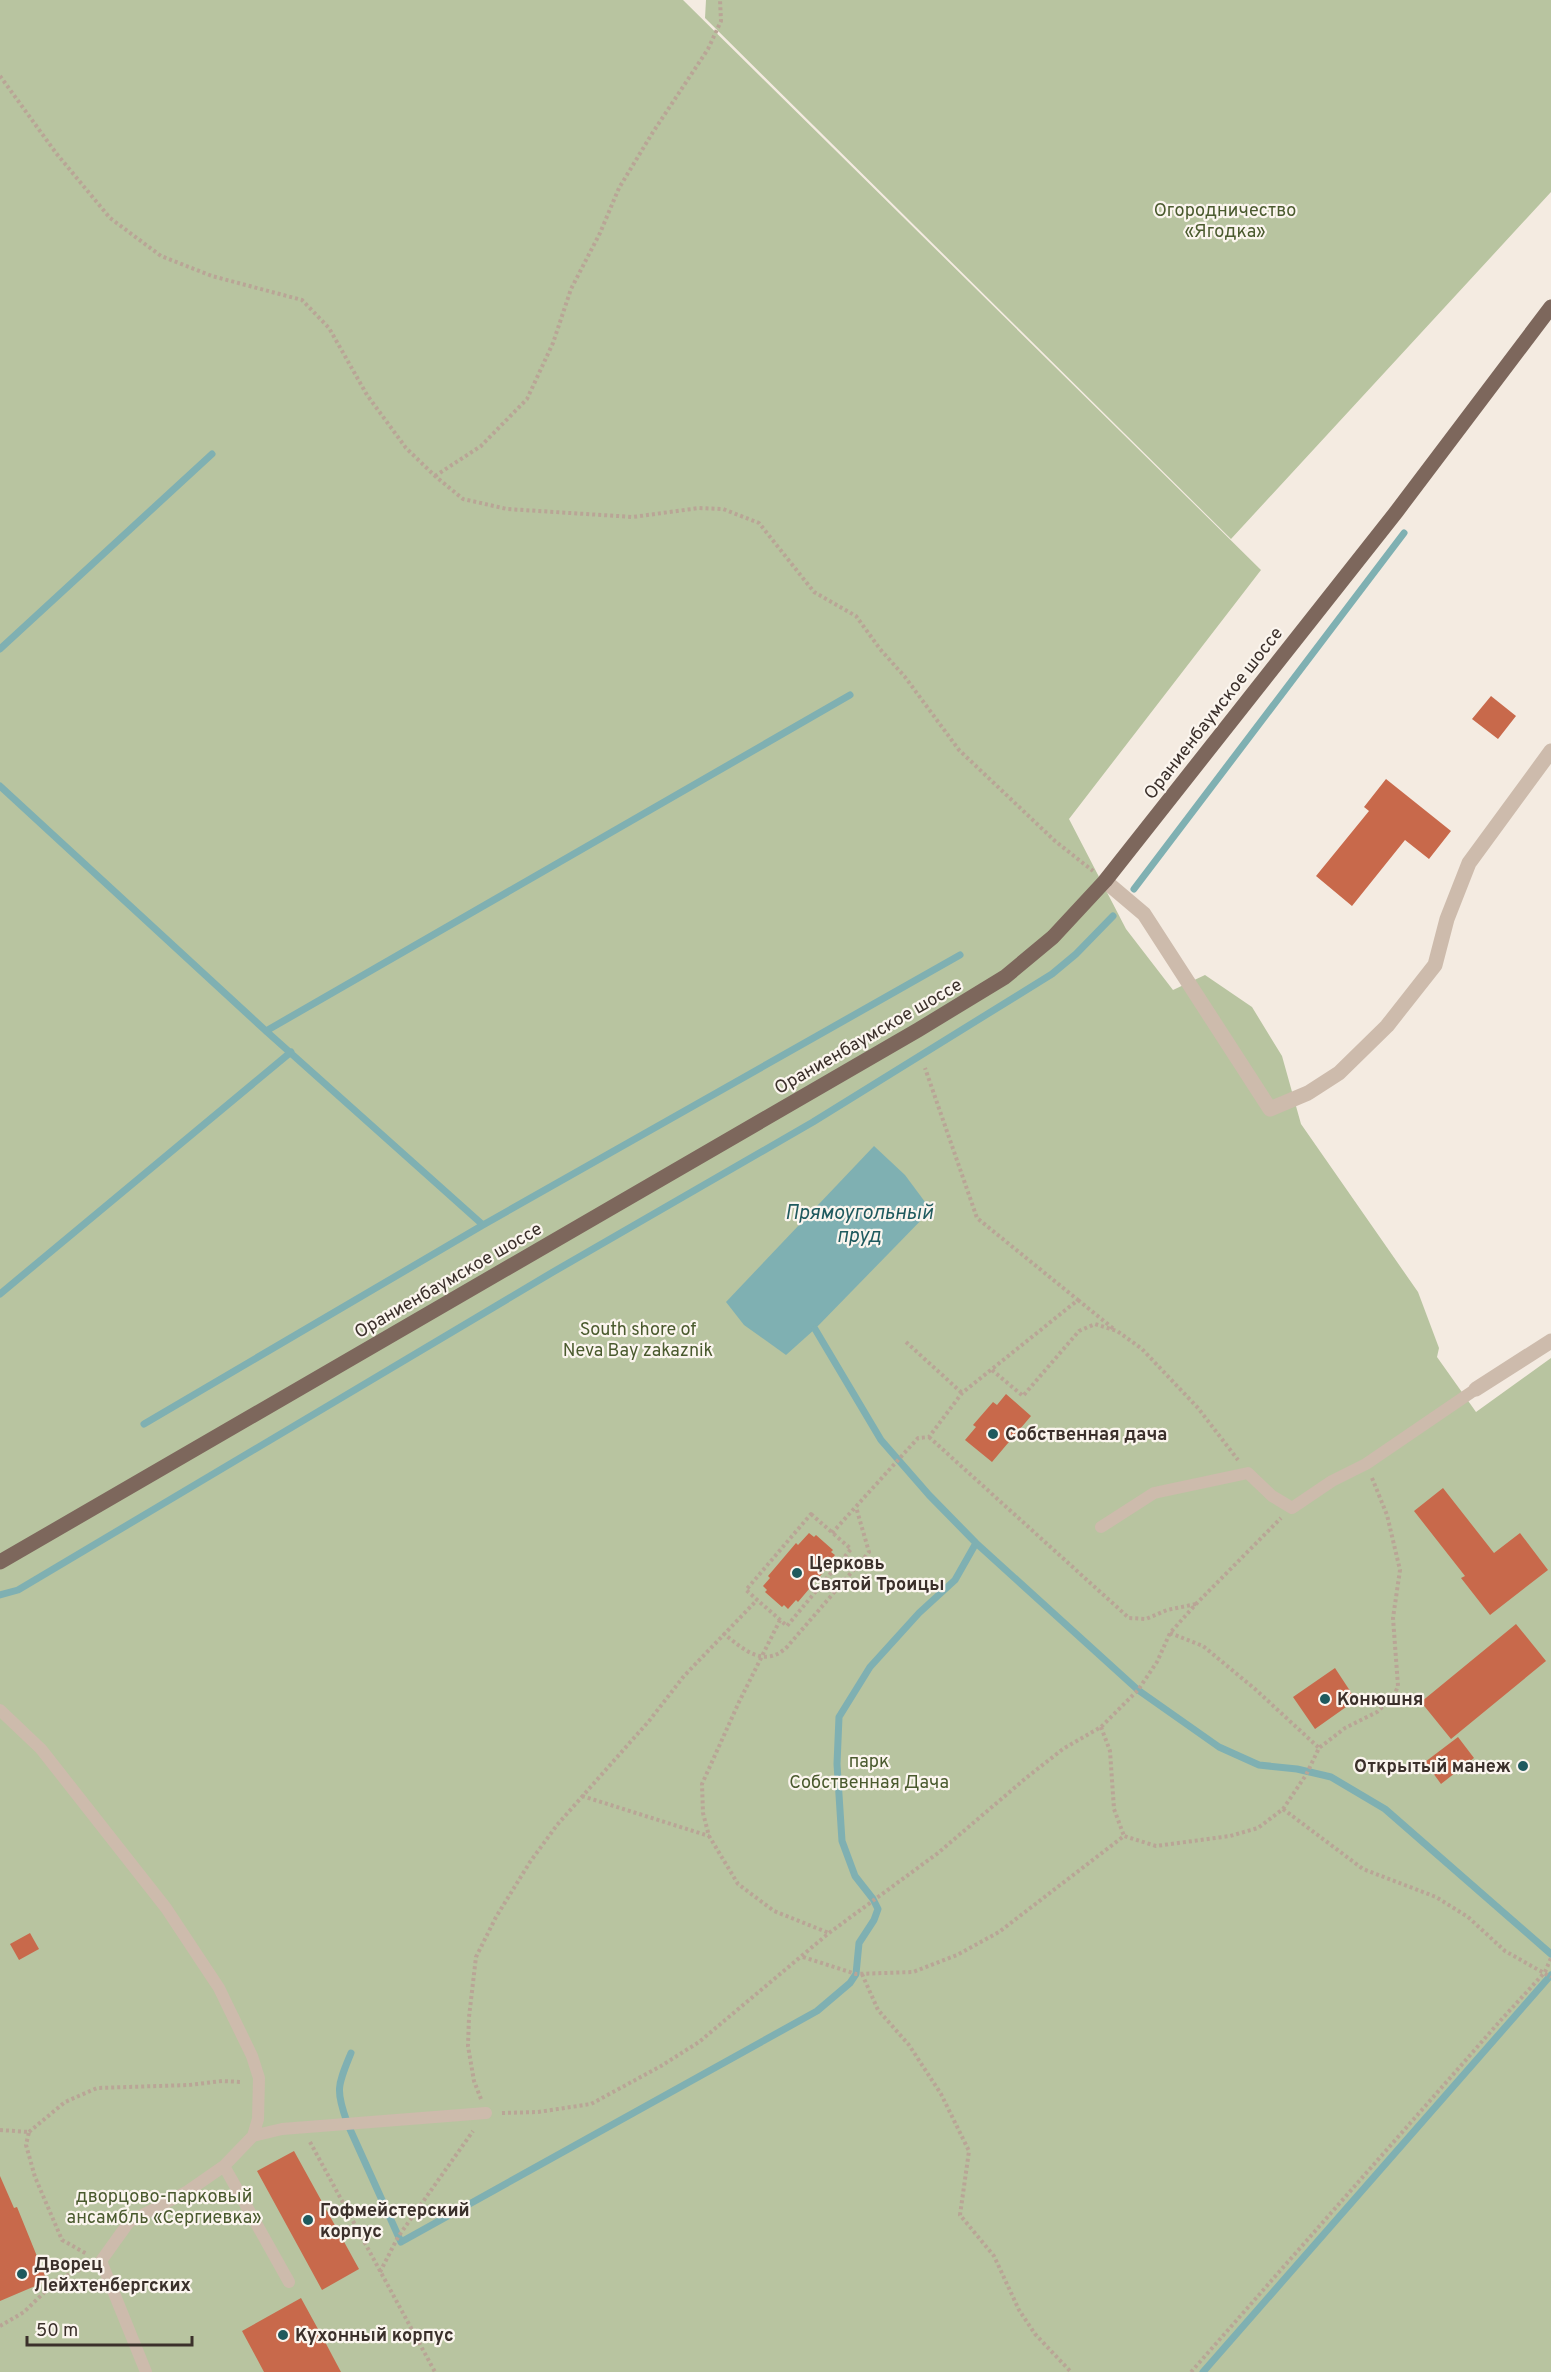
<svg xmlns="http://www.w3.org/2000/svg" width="1551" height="2372" font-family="Overpass,sans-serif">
<rect width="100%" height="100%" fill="#f4ebe1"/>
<!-- green -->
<path fill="#b8c4a0" d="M0 0H683L1261 570 1069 819 1126 929 1173 990 1205 975 1252 1007 1282 1056 1301 1124 1418 1292 1439 1348 1437 1357 1476 1412 1551 1358V2372H0Z
M706 0H1551V192L1231 539 705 18Z"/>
<!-- water -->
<path fill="#7fb0b2" d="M874 1146 905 1175 931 1210 815 1329 786 1355 744 1325 726 1302Z"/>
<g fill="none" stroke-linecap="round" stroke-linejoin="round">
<!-- stream -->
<path stroke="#7fb0b2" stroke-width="7" d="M0 649 212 454
M0 786 266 1031 483 1225
M1134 889 1404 533
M266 1031 850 695
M0 1294 291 1052
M815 1329 881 1440 929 1495 976 1543 1138 1690 1219 1747 1259 1765 1297 1769 1331 1777 1385 1809 1551 1954
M144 1424 483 1225 960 955
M0 1595 18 1590 553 1272 813 1122 1052 974 1076 954 1113 916
M347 2122C335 2089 338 2085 351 2053
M349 2127 401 2242 817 2011 850 1983 856 1974 859 1943 874 1920 878 1909 873 1899 855 1876 842 1841 837 1764 839 1717 870 1667 919 1613 955 1580 976 1543
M1203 2372 1551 1975"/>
</g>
<!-- building -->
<path fill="#c8694b" d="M1491 696 1516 716 1498 739 1472 719Z
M1386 779 1451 831 1429 859 1405 840 1352 906 1316 876 1369 811 1364 807Z
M1006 1394 1031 1416 992 1462 965 1440 976 1427 973 1425 993 1402 997 1405Z
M1443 1488 1494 1553 1520 1533 1548 1570 1490 1615 1461 1578 1465 1576 1414 1511Z
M809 1533 814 1537 816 1535 833 1550 831 1552 835 1555 824 1568 826 1569 798 1602 796 1600 788 1609 784 1605 782 1607 765 1592 767 1590 763 1586 770 1578 768 1576 796 1543 798 1545Z
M1516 1624 1546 1661 1451 1739 1421 1702Z
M1335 1668 1356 1700 1315 1729 1293 1697Z
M1458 1737 1474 1758 1441 1784 1425 1762Z
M30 1933 39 1949 19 1960 10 1944Z
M294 2151 359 2269 322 2290 257 2171Z
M0 2176 14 2208 17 2207 47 2281 0 2301Z
M301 2298 324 2340 341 2372H264L242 2331Z"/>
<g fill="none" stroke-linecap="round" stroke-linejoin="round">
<!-- path -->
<path stroke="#b9a596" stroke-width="4" stroke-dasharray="3 3" stroke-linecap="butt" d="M0 76 56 153 110 218 161 256 212 276 302 300 329 328 367 395 406 448 435 476 463 499 507 509 633 517 699 508 723 509 759 523 814 592 856 616 880 649 905 677 959 750 1055 841 1093 871
M435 476 481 446 527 399 553 343 571 289 600 233 619 188 653 132 708 49 721 21 720 0
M1078 1300 1115 1330
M906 1342 962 1393
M992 1370 1023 1396 1079 1331 1095 1324 1117 1331 1142 1349 1198 1408 1238 1460
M929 1437 1129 1618 1146 1619 1167 1610 1196 1604
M811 1514 851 1549 787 1626 746 1590Z
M832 1533 918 1438 929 1437 962 1393 1078 1300 977 1218 925 1068
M780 1620 739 1702 702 1784 703 1813 709 1836 738 1884 774 1911 829 1933
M723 1633C743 1649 764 1669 787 1647L869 1552 856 1507
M1170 1633 1203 1646 1255 1689 1319 1748
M1101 1727 1110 1751 1114 1809 1124 1836
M582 1796 709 1836
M1283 1809 1363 1869 1436 1897 1468 1917 1505 1951 1551 1977
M803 1957 856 1974 913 1972 957 1955 999 1932 1124 1836 1156 1846 1230 1836 1258 1828 1283 1809 1306 1775 1319 1748 1345 1728 1377 1712 1394 1696 1398 1686 1393 1618 1400 1570 1387 1515 1372 1478
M862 1974 878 2010 909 2045 941 2094 969 2151 960 2215 994 2256 1019 2310 1035 2334 1071 2372
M481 2099 474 2081 468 2046 469 2017 476 1957 496 1917 530 1862 557 1825 649 1721 684 1676 757 1600
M502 2113 538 2112 591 2104 661 2066 699 2042 829 1933 938 1853 1026 1778 1063 1749 1101 1727 1138 1690 1157 1662 1170 1633 1196 1604 1281 1518
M0 2130 29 2132 26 2145 35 2177 62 2240 87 2254
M29 2132 65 2102 97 2088 189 2085 222 2081 242 2082
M310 2142 435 2372
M380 2272 398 2237 473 2131
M0 2326 24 2312 57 2280 86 2267
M1191 2372 1501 2020 1545 1972 1551 1958"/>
<!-- service -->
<path stroke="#cdbbac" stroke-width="12" d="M1101 1527 1154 1493 1248 1473 1272 1496 1292 1508 1332 1481 1366 1464 1476 1389
M0 1710 41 1749 166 1908 219 1988 252 2056 259 2078 258 2119 253 2136 224 2166 188 2191 129 2222 101 2261 146 2372
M253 2136 282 2129 486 2113
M224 2166 289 2282"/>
<!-- minor -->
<path stroke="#cdbbac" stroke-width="15" d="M1105 881 1144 914 1270 1109 1308 1093 1339 1073 1387 1026 1435 965 1447 919 1469 863 1551 751
M1476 1389 1551 1341"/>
<!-- primary -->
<path stroke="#7d675c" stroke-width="15" d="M0 1562 918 1030 1005 977 1053 937 1105 881 1397 511 1551 307"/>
</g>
<!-- markers -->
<g fill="#1f5a5e" stroke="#fbf5ee" stroke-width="2">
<circle cx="993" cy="1434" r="6"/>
<circle cx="797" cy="1573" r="6"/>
<circle cx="1325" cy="1699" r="6"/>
<circle cx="1523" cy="1766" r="6"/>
<circle cx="308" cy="2220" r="6"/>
<circle cx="22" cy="2274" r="6"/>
<circle cx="283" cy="2335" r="6"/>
</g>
<g text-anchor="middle" stroke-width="4.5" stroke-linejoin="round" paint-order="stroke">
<!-- park labels -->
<g font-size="18" fill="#4a5a2e" stroke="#fbf5ee">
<text x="1225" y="216">Огородничество<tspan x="1225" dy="21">«Ягодка»</tspan></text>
<text x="638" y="1335">South shore of<tspan x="638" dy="21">Neva Bay zakaznik</tspan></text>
<text x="869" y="1767">парк<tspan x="869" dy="21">Собственная Дача</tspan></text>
<text x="164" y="2202">дворцово-парковый<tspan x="164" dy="21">ансамбль «Сергиевка»</tspan></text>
</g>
<!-- street labels -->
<g font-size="18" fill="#3b302b" stroke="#fbf5ee">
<text transform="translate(1213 713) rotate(-52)" y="6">Ораниенбаумское шоссе</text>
<text transform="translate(868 1036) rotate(-30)" y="6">Ораниенбаумское шоссе</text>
<text transform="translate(448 1280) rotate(-30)" y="6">Ораниенбаумское шоссе</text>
</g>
<!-- poi labels -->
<g font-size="18" font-weight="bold" fill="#3b302b" stroke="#fbf5ee" text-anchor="start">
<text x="1005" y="1440">Собственная дача</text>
<text x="809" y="1569">Церковь<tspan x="809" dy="21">Святой Троицы</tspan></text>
<text x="1337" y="1705">Конюшня</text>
<text x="1511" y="1772" text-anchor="end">Открытый манеж</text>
<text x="320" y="2216">Гофмейстерский<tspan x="320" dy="21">корпус</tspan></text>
<text x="34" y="2270">Дворец<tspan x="34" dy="21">Лейхтенбергских</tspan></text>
<text x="295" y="2341">Кухонный корпус</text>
</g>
<!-- water labels -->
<g font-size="20" font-style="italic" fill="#1f5a5e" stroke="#fbf5ee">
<text x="859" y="1219">Прямоугольный<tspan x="859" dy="23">пруд</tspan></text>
</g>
</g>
<!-- scale -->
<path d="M27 2336v9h165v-9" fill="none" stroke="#3b302b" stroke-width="3"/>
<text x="36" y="2336" font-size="18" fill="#3b302b" stroke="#fbf5ee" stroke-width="4.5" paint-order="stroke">50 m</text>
</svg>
